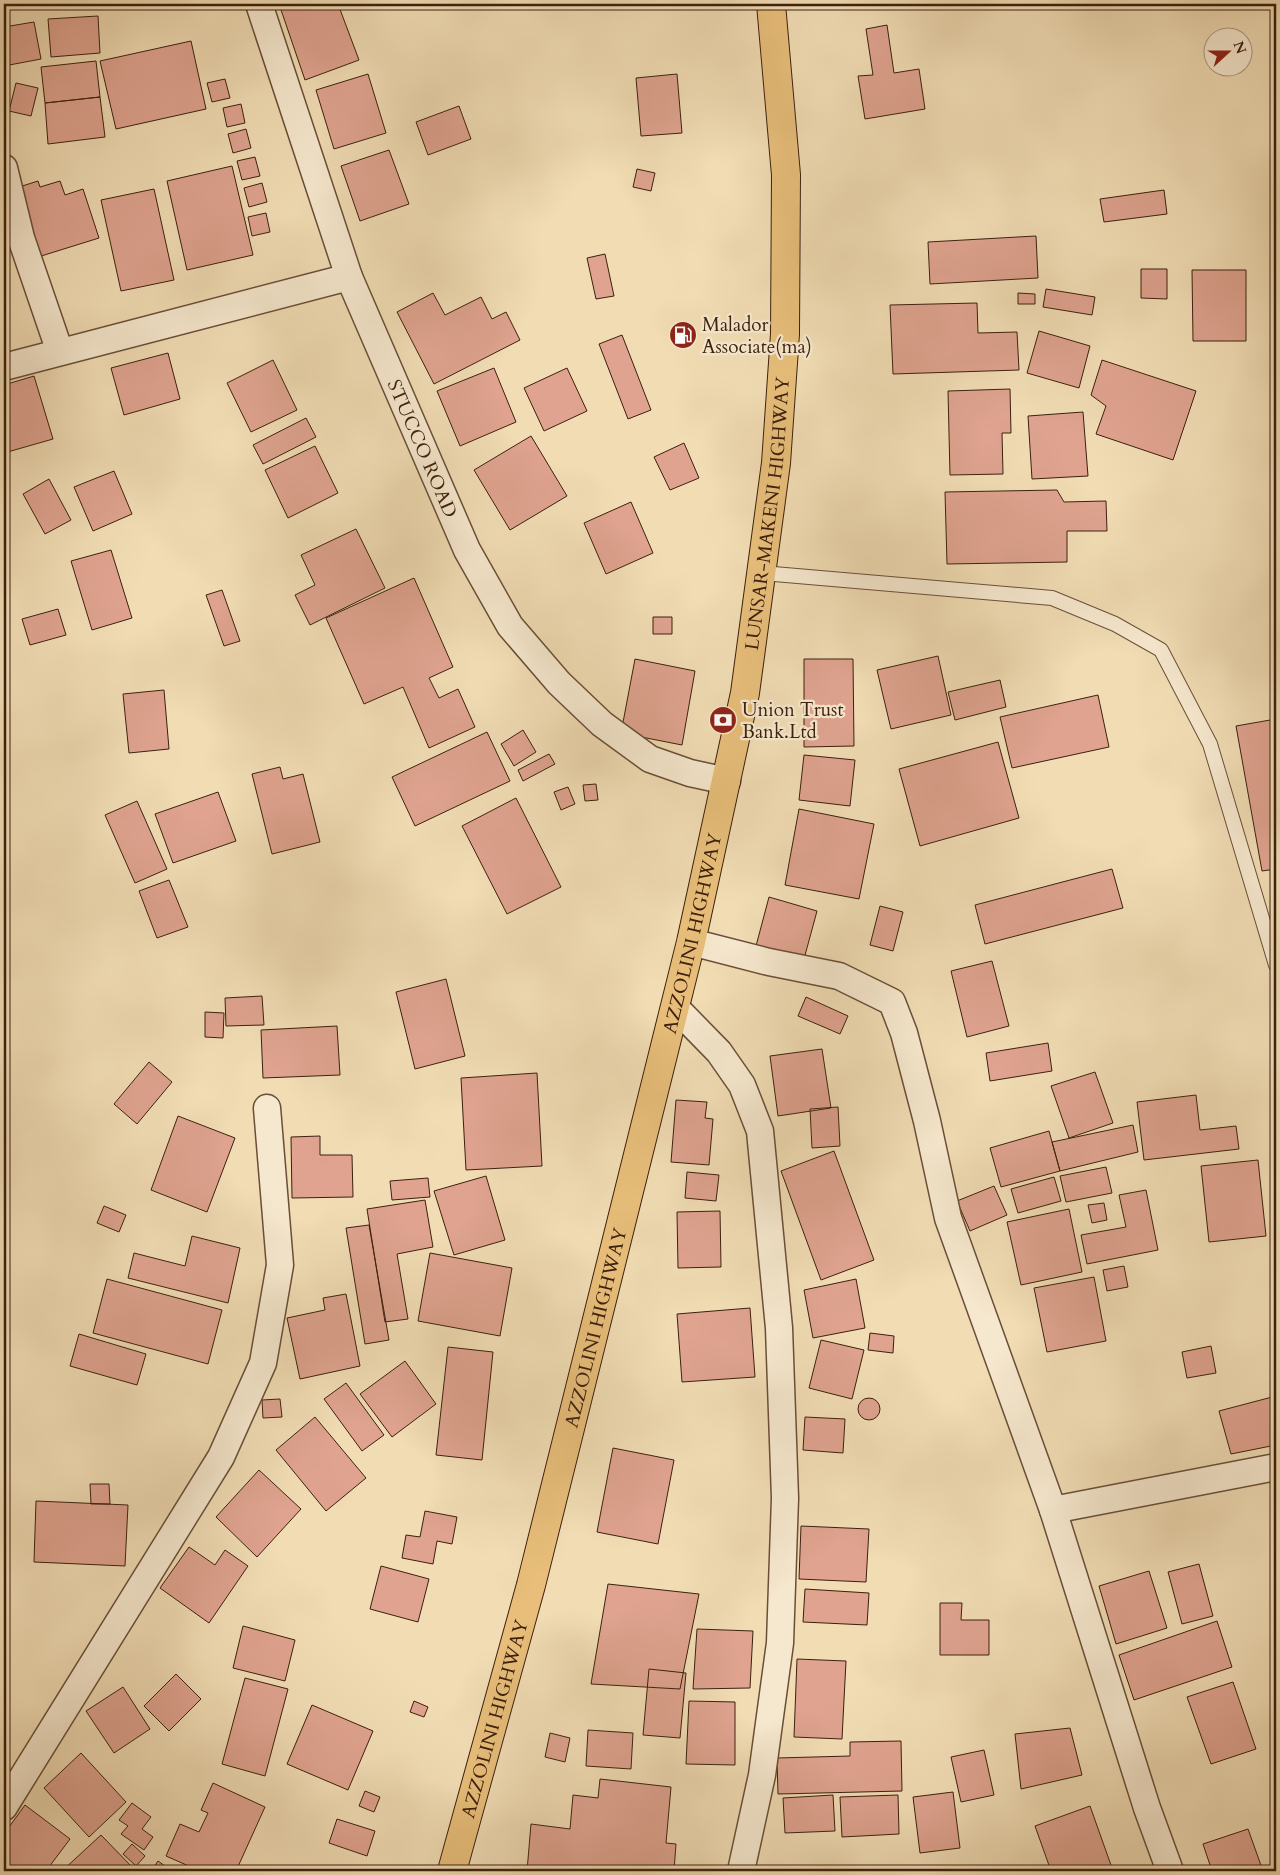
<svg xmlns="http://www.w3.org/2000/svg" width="1280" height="1875" font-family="Cardo,serif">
<rect width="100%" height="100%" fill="#f1dcb4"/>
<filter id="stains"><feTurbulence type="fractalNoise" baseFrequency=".004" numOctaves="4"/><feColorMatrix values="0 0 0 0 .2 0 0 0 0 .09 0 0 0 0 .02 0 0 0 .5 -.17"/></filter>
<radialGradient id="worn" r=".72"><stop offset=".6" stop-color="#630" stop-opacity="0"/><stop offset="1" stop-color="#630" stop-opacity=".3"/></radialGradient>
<!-- building -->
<path fill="#dfa38f" stroke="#3c200e" d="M279 4H338L359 60 305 80Z
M98 16 100 53 51 57 48 19Z
M34 22 41 59 4 66V27Z
M887 25 894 73 919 69 925 109 865 119 858 76 873 75 866 29Z
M191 41 206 109 116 129 100 61Z
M96 61 100 97 45 103 41 67Z
M368 74 386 133 334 149 316 90Z
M677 74 682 133 641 136 636 78Z
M225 79 230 98 212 102 207 83Z
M16 83 38 88 31 116 9 111Z
M100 97 105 137 48 144 45 103Z
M241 104 245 123 227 127 223 108Z
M459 106 471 139 428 155 416 122Z
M246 129 251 148 233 153 228 134Z
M389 150 409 204 360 221 341 166Z
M255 157 260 176 242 180 237 161Z
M232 166 253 255 187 270 167 181Z
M637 169 655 173 651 191 633 187Z
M38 181 40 187 60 181 65 195 83 189 99 238 38 257 16 188Z
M262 183 267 202 249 207 244 188Z
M154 189 174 280 121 291 101 200Z
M1164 190 1167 214 1104 222 1100 199Z
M266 213 270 232 252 236 248 217Z
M1036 236 1038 278 930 284 928 242Z
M605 254 614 296 596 299 587 258Z
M1141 269H1167V299L1141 298Z
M1192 270H1246V341H1193Z
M1046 289 1095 297 1092 315 1043 307Z
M433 293 445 315 481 297 492 319 506 312 520 340 434 384 397 312Z
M1018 293 1035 294V304H1018Z
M977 303 978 333 1017 332 1019 370 893 374 890 305Z
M1039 331 1090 346 1079 388 1027 373Z
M622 335 651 410 628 419 599 344Z
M168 353 180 399 124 415 111 368Z
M273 360 297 410 251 432 227 383Z
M1102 360 1196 391 1173 460 1096 434 1106 406 1091 395Z
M494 368 516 422 460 446 437 391Z
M567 368 587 411 544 431 524 388Z
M34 376 53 439 4 453V385Z
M1010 389 1011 433H1002L1003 474 950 475 948 391Z
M1083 412 1088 476 1032 479 1028 416Z
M306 418 316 437 263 464 253 445Z
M531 436 567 496 510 530 474 470Z
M684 443 699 478 670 490 654 457Z
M315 446 338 493 288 518 265 470Z
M114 471 132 514 93 531 74 487Z
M49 479 71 520 45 534 23 494Z
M1057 490 1064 502 1106 501 1107 531H1067V562L947 564 945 492Z
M631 502 653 553 606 574 584 523Z
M356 529 385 588 310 625 295 595 315 585 301 555Z
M111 550 132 618 92 630 71 561Z
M414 578 453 667 429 678 439 698 458 689 475 727 429 748 403 687 364 704 326 618Z
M222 590 240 641 224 646 206 595Z
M58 609 66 635 30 645 22 619Z
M653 617H672V634H653Z
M938 656 951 715 891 729 877 670Z
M635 659 695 671 682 745 621 733Z
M804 659H853L854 746 804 747Z
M1000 680 1006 707 955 720 948 692Z
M164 690 169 749 129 753 123 694Z
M1098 695 1109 747 1012 768 1000 717Z
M1276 719V869L1262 871 1236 726Z
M523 730 536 752 514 766 501 744Z
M487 732 510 781 415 826 392 777Z
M998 742 1019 818 920 846 899 769Z
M549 754 555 764 523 781 518 770Z
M804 755 855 760 850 806 799 800Z
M280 767 283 779 303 774 320 842 272 854 252 774Z
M596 784 598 800 585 801 583 785Z
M568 787 575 804 561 810 554 792Z
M218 792 236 841 173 863 155 814Z
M516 798 561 887 507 914 462 826Z
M137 801 167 869 135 883 105 815Z
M799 809 874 824 859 899 785 885Z
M1112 869 1123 908 985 944 975 905Z
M169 880 188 927 157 938 139 891Z
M769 897 817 911 804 959 756 946Z
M880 906 903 912 893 951 870 945Z
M992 961 1009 1026 967 1037 951 971Z
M446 979 465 1056 415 1069 396 992Z
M262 996 264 1025 226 1026 225 998Z
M806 997 848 1016 840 1034 798 1016Z
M205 1012 224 1013 223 1038 205 1037Z
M337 1026 340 1075 263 1078 261 1030Z
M1048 1043 1052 1071 990 1081 986 1053Z
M822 1049 831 1108 778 1116 770 1056Z
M149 1062 172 1082 137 1124 114 1104Z
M1095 1072 1113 1123 1069 1138 1051 1086Z
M537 1073 542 1166 466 1170 461 1078Z
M1196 1095 1200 1130 1236 1126 1239 1149 1144 1160 1137 1102Z
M676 1100 707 1102 705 1118 713 1119 709 1165 671 1162Z
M838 1107 840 1146 812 1148 810 1109Z
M178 1116 235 1138 207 1212 151 1190Z
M1133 1125 1138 1152 1060 1171 1052 1142Z
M1049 1131 1060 1171 1001 1187 990 1148Z
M320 1136V1155H352L353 1197 292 1198 291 1137Z
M834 1151 874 1260 821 1280 781 1171Z
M1258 1160 1266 1236 1209 1242 1201 1166Z
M1106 1167 1112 1193 1066 1202 1060 1176Z
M687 1172 719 1175 716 1201 685 1198Z
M486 1176 505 1240 454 1255 434 1191Z
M1054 1177 1061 1201 1018 1213 1011 1189Z
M428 1178 430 1197 392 1200 390 1181Z
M994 1186 1007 1215 970 1231 957 1201Z
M1146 1190 1158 1250 1087 1264 1081 1235 1126 1227 1119 1195Z
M425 1200 433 1247 397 1254 408 1319 385 1322 367 1209Z
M1104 1203 1107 1220 1092 1223 1088 1205Z
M104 1206 126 1215 119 1232 97 1223Z
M1069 1209 1082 1272 1021 1285 1007 1222Z
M720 1211 721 1267 678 1268 677 1212Z
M369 1225 389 1340 365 1344 346 1228Z
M192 1236 240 1248 228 1303 128 1278 134 1253 185 1266Z
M430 1253 512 1268 500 1336 418 1321Z
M1124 1266 1128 1287 1107 1291 1103 1270Z
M1094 1277 1106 1341 1047 1352 1034 1288Z
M107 1279 222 1310 208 1364 93 1333Z
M856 1279 865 1328 813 1338 804 1290Z
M346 1294 360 1366 300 1379 287 1318 325 1310 323 1298Z
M750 1308 755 1377 682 1382 677 1314Z
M870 1333 894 1336 893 1353 868 1350Z
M79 1334 146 1354 137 1385 70 1366Z
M821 1340 864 1350 852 1399 809 1388Z
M1211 1346 1216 1373 1187 1378 1182 1352Z
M448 1347 493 1352 482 1460 436 1455Z
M405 1361 436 1404 392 1437 360 1394Z
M346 1383 384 1435 362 1451 324 1399Z
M1276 1396V1445L1231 1454 1219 1411Z
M858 1409a11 11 0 1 1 22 0a11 11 0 1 1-22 0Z
M280 1399 282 1417 263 1418 262 1400Z
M315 1417 366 1478 326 1511 276 1450Z
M805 1417 845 1419 843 1453 803 1450Z
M613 1448 674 1460 658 1544 597 1532Z
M259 1470 301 1509 257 1557 216 1517Z
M90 1484H109L110 1504H91Z
M36 1501 128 1505 125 1566 34 1562Z
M425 1511 457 1517 452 1544 437 1541 433 1564 402 1558 406 1535 420 1537Z
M801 1526 869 1529 866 1582 799 1579Z
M189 1547 215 1565 225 1550 248 1566 209 1623 160 1588Z
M1199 1564 1213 1616 1182 1624 1168 1572Z
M381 1566 429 1579 418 1622 370 1609Z
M1149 1571 1167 1628 1116 1644 1099 1586Z
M608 1584 699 1594 680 1689 591 1684Z
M805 1589 869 1593 867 1625 803 1622Z
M940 1603H962L961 1620H989V1655H940Z
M1217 1621 1232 1667 1134 1700 1119 1655Z
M243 1626 295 1640 285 1681 233 1668Z
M697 1629 753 1631 750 1688 693 1689Z
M797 1659 846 1661 842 1739 794 1737Z
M649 1669 686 1673 680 1738 643 1735Z
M176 1674 201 1699 169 1731 144 1706Z
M245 1678 288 1689 265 1776 222 1764Z
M1233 1682 1256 1749 1211 1764 1187 1697Z
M123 1687 150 1729 114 1753 86 1711Z
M414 1701 428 1707 424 1717 410 1712Z
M689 1701 735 1702V1765L686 1764Z
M312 1705 373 1731 348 1790 287 1764Z
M1070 1728 1082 1775 1021 1789 1015 1734Z
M588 1730 633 1733 631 1769 586 1766Z
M550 1733 570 1738 565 1762 545 1757Z
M901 1741 902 1791 778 1794 777 1758 850 1756V1742Z
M984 1750 994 1795 961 1802 951 1757Z
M81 1753 126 1802 89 1837 44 1788Z
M600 1779 671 1787 666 1843 676 1844 674 1871H527L531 1824 570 1829 573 1795 598 1798Z
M213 1783 265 1807 236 1871H200L166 1856 180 1824 199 1832 208 1813 201 1810Z
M365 1791 380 1797 374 1812 359 1806Z
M953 1792 960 1848 920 1853 913 1797Z
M833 1795 835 1831 785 1833 783 1798Z
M898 1795 899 1834 842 1837 840 1797Z
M132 1803 151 1817 142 1829 153 1837 144 1850 121 1834 128 1826 119 1820Z
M25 1805 70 1839 46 1871H4V1834Z
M1090 1806 1112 1868 1102 1871H1051L1035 1826Z
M337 1819 375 1831 367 1856 329 1843Z
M1248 1829 1263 1871H1212L1203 1844Z
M101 1835 135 1870 134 1871H62Z
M132 1844 145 1856 136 1866 123 1854Z
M158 1861 172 1871H151Z
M840 1867 897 1868V1871H839Z"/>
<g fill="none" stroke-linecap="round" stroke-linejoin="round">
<!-- service casing -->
<g stroke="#694f38" stroke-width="16">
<path id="service" d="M762 573 1052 598 1115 624 1161 650 1210 744 1276 965"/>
</g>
<!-- minor casing -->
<g stroke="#694f38" stroke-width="29">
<g id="minor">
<path id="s1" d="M259 4 349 277 467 550 510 626 559 683 602 724 650 759 690 773 727 781"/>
<path d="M4 168 21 238 60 352"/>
<path d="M4 367 349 277"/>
<path d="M691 942 769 962 839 976 892 1002 904 1033 927 1121 948 1218 1053 1510 1147 1808 1170 1871"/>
<path d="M675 1007 719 1052 742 1085 760 1131 779 1328 785 1498 780 1643 762 1775 741 1871"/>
<path d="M1053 1510 1276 1467"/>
<path d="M4 1807 221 1457 263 1363 280 1265 267 1108"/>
</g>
</g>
<!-- primary casing -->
<g stroke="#3c200e" stroke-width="30">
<g id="primary">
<path id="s2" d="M452 1871 531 1585 691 942 745 693 776 463 785 334 786 175 771 4"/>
</g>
</g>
<!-- service -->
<use href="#service" stroke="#f6e8ce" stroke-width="14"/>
<!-- minor -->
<use href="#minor" stroke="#f6e8ce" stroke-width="26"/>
<!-- primary -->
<use href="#primary" stroke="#e8be7a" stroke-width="28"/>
</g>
<!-- icons -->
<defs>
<g id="fuel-disc" transform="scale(1.4375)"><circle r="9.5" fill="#8f2418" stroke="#f6e8ce"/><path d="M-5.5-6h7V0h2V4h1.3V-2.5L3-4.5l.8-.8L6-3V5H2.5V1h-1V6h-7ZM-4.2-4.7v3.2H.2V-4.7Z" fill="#fff"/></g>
<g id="bank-disc" transform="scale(1.4375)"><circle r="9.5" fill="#8f2418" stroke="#f6e8ce"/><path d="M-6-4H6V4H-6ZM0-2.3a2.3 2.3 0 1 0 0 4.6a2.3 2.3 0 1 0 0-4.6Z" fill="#fff"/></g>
</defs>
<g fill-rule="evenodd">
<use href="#fuel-disc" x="683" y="335"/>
<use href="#bank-disc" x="723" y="720"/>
</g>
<g text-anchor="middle" stroke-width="4.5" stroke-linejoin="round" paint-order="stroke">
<!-- poi labels -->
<g font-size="19" fill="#3c200e" stroke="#f6e8ce" text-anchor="start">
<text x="702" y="331">Malador<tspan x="702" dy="22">Associate(ma)</tspan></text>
<text x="742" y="716">Union Trust<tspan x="742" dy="22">Bank.Ltd</tspan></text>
</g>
<!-- street labels -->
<g font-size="19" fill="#3c200e" stroke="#f6e8ce">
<text dy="7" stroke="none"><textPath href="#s1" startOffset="474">STUCCO ROAD</textPath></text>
<text dy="7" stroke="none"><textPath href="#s2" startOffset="1395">LUNSAR-MAKENI HIGHWAY</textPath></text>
<text dy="7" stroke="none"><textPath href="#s2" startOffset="968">AZZOLINI HIGHWAY</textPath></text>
<text dy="7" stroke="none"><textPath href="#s2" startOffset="562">AZZOLINI HIGHWAY</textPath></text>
<text dy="7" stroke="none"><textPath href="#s2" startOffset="158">AZZOLINI HIGHWAY</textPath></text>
</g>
</g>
<!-- margin -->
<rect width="1280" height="1875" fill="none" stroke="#f1dcb4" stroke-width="20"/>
<rect x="5" y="5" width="1270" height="1865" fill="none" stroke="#3c200e" stroke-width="2.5"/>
<rect x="10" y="10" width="1260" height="1855" fill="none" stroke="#3c200e"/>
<!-- north arrow -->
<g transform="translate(1228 52) rotate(69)"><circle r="24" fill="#f6e8ce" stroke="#ac9881"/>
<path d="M0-4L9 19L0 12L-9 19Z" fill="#8f2418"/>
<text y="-8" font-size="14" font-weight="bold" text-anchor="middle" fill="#3c200e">N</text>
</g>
<rect width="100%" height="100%" filter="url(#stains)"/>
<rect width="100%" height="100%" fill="url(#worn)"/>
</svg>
